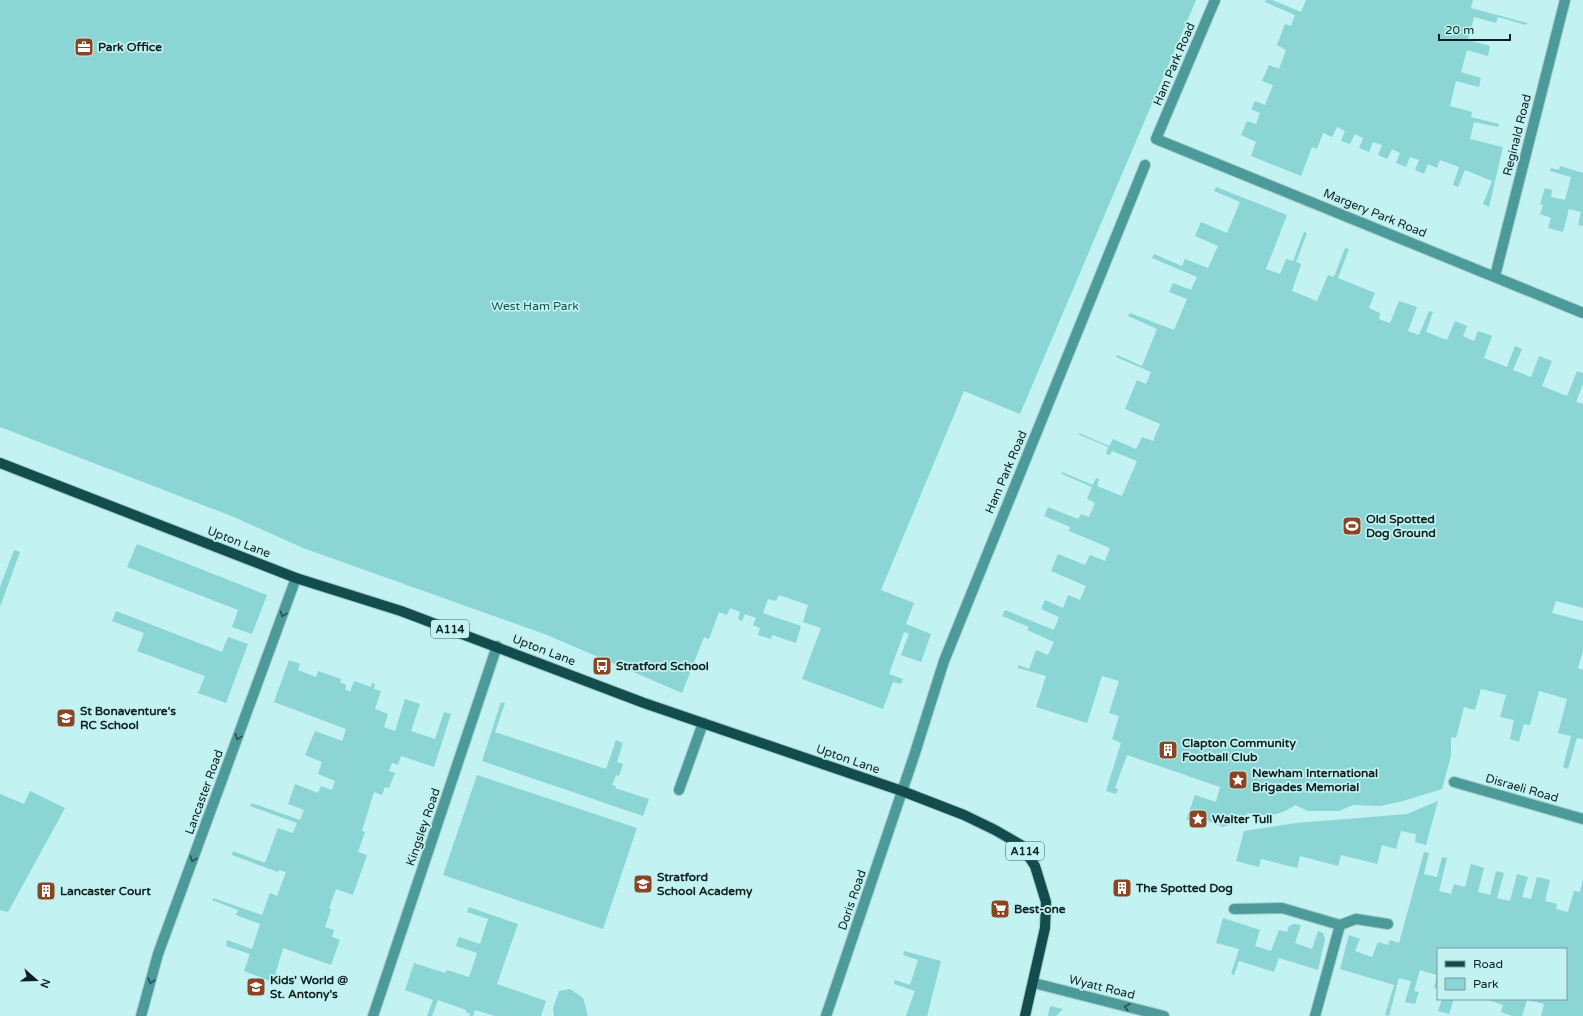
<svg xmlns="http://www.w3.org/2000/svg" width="1583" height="1016" font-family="'Varela Round',sans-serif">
<rect width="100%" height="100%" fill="#c2f2f1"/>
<!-- green -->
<path fill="#8bd5d4" d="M0 0H1196L1020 414 964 391 881 590 914 603 906 624 931 634 921 662 901 655 909 634 904 632 889 674 903 679 901 684 893 682 883 709 802 679 821 628 803 622 808 605 779 595 776 601 768 599 763 613 801 626 796 643 772 635 771 639 758 635 760 628 753 625 756 618 745 614 742 621 738 619 740 612 730 608 727 615 719 612 709 639 704 637 682 693 547 635 303 548 234 517 0 427Z
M1266 0H1272L1301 12 1306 0H1473L1471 8 1527 23 1526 25 1498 17 1496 23 1474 17 1468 40 1490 46 1488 56 1467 50 1461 72 1481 78 1479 87 1456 81 1450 106 1472 112 1471 117 1499 124 1498 127 1474 122 1470 139 1503 147 1489 207 1483 204 1492 181 1465 170 1458 187 1453 185 1459 167 1440 160 1437 168 1428 164 1424 174 1415 170 1419 160 1410 157 1406 167 1396 163 1400 153 1392 149 1387 159 1378 155 1382 145 1373 142 1369 152 1359 148 1363 138 1355 134 1350 144 1341 141 1345 131 1337 127 1332 137 1323 133 1317 149 1312 147 1301 176 1251 156 1256 142 1241 135 1247 121 1256 124 1260 113 1251 109 1255 101 1265 105 1273 85 1262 81 1269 65 1279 69 1286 50 1277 45 1285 24 1291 26 1295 15 1265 2Z
M1560 166 1583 173V226L1578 225 1581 212 1569 209 1563 232 1548 228 1551 218 1540 214 1543 205 1540 204 1545 188 1552 190 1551 197 1565 200 1571 177 1550 171 1551 168 1559 170Z
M1216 187 1287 215 1266 269 1280 274 1286 259 1293 261 1304 232 1307 233 1296 262 1301 264 1292 291 1317 301 1328 275 1334 277 1345 248 1349 249 1338 278 1375 293 1369 308 1380 313 1379 319 1390 323 1399 301 1417 307 1408 331 1419 335 1429 311 1433 312 1426 332 1447 340 1455 321 1467 326 1463 336 1474 341 1478 331 1492 336 1484 358 1507 367 1515 346 1522 349 1513 370 1531 377 1539 356 1552 361 1542 386 1567 396 1577 371 1583 373V384L1576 402 1583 404V608L1556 601 1552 613 1583 621V651L1578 668 1583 670V739L1577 738 1568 769 1563 767 1571 736 1558 733 1567 699 1539 691 1530 725 1524 724 1519 742 1510 739 1514 720 1500 717 1506 695 1481 689 1475 710 1464 707 1456 738 1451 737V756L1442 789 1403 801 1380 806 1353 805 1339 811H1308L1295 805C1279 816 1267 817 1248 813L1241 821 1223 827 1203 819 1186 820 1195 795 1216 802 1220 787 1127 755 1115 788 1118 789 1116 794 1106 791 1121 743 1112 739 1119 716 1109 713 1119 681 1102 676 1087 723 1036 707 1046 676 1018 668V665L1029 669 1036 650 1048 655 1054 642 1027 630 1029 627 1002 616 1005 610 1054 630 1059 617 1041 609 1045 600 1063 608 1068 595 1080 600 1086 586 1051 571 1058 554 1085 565 1090 555 1105 561 1110 548 1069 531 1070 527 1044 516 1048 507 1078 519 1081 514 1089 517 1095 503 1087 499 1092 487 1062 474V472L1093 485 1096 478 1099 479 1097 486 1122 496 1137 461 1112 451 1110 455 1106 454 1108 447 1078 434 1079 433 1109 446 1113 439 1136 449 1142 437 1153 441 1160 424 1125 409 1137 380 1146 384 1151 372 1116 357 1117 355 1142 366 1157 329 1128 316 1130 313 1174 330 1187 299 1169 292 1173 283 1191 290 1197 277 1152 258 1154 254 1182 266 1185 259 1208 268 1218 246 1195 236 1201 222 1227 233 1240 202 1214 191Z
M137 544 267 595 252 634 232 627 238 610 127 567Z
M14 550 20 552 0 607V587Z
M116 611 222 652 228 637 248 644 226 703 198 693 205 676 137 651 144 633 112 621Z
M289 660 300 664 298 670 316 677 318 671 341 679 340 682 346 685 345 689 350 692 354 681 371 687 372 683 375 684 374 689 381 691 375 709 388 714 384 727 395 731 405 699 420 704 411 731 435 739 444 712 451 714 434 767 401 756 398 765 392 763 389 771 395 773 389 788 385 787 382 795 374 792 362 831 365 832 358 852 367 855 353 895 336 889 329 908 331 909 325 927 334 930 332 937 340 940 331 965 283 948 273 982 244 971 250 954 226 946 227 940 252 949 260 924 236 915 238 910 212 900 213 898 262 915 270 893 277 896 286 872 279 870 278 872 232 855 233 851 265 863 278 828 293 833 297 823 250 806 252 803 300 820 304 810 288 804 295 784 318 793 321 786 332 790 335 781 318 774 322 762 305 755 315 731 342 741 346 729 274 702Z
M501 702 505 703 495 732 606 769 616 740 623 743 617 762 623 764 619 776 616 775 612 785 616 786 615 788 649 799 643 816 482 761Z
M477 775 637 828 603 929 443 875Z
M30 791 65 808 8 912 0 910V794L24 804Z
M1438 801 1426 845 1415 842 1416 834 1401 831 1396 849 1382 845 1377 864 1341 855 1338 866 1300 856 1297 868 1261 859 1259 867 1236 861 1244 831 1296 823 1407 814Z
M1424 852 1429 853 1424 874 1437 877 1442 857 1447 858 1439 891 1451 894 1454 884 1465 887 1471 864 1484 868 1478 892 1490 895 1496 871 1504 873 1497 898 1510 901 1517 874 1528 877 1522 897 1531 899 1537 877 1550 880 1545 901 1557 904 1556 909 1568 912 1574 891 1580 892 1583 879V1016H1541L1544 1004 1527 1000 1522 1016H1512L1501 1012 1503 1005 1485 999H1566V949H1438V989L1434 988 1437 975 1420 970 1414 991 1419 992 1415 1004 1405 1002 1411 981 1399 978 1389 1016 1385 1015 1394 985 1340 969 1349 935 1360 939 1355 951 1372 957 1378 942 1388 945 1390 940 1399 943Z
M469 907 518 924 497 984 546 1001 541 1016H495L475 1010 473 1016H469L470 1014 466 1012V1010L438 1000 432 1016H427L433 1000 405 990 414 963 445 973 447 970 469 977 477 953 456 946 459 937 480 944 488 919 467 912Z
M1223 918 1260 930 1255 946 1271 951 1279 930 1287 932 1289 926 1294 924 1301 925 1295 943 1312 949 1318 931 1323 933 1325 939 1318 970 1279 958 1274 972 1239 961 1234 975 1231 974 1239 949 1216 943Z
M904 951 941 961 927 1016H906L915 991 894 984 895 980 910 985 918 960 903 955Z
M570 989 583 998 588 1016H554L553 1008 559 991Z
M1442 999H1454L1449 1014 1438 1011Z
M1050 1006 1063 1009 1056 1016H1048Z"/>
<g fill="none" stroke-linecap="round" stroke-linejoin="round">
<!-- minor casing -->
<g stroke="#a2cccb" stroke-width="12">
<path id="minor" d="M1215 0 1156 139 1583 313
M1495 276 1565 0
M1454 782 1583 819
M679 790 703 723
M1234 909 1282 908 1340 925 1356 919 1388 924
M1034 983 1164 1016
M141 1016 158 954 296 578
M373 1016 497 646
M826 1016 914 756 944 661 1145 165
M1315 1016 1340 925"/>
</g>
<!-- primary casing -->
<g stroke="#a2cccb" stroke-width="12">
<path id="primary" d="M0 463 296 578 401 611 644 703 902 791 964 815 995 830 1021 845 1035 866 1046 902 1045 928 1025 1016"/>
</g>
<!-- minor -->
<use href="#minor" stroke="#4d9a9a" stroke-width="10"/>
<!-- primary -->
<use href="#primary" stroke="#124c4c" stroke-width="10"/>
</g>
<!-- one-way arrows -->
<defs><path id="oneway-chevron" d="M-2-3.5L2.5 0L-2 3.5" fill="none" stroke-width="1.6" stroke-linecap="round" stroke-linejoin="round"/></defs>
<g stroke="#275151">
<use href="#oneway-chevron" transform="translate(283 614) rotate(110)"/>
<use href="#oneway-chevron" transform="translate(238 737) rotate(111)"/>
<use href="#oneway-chevron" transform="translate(193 859) rotate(110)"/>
<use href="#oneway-chevron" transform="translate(151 981) rotate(106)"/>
<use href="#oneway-chevron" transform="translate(1127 1007) rotate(-166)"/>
</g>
<!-- icons -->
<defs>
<g id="office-square" transform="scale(1)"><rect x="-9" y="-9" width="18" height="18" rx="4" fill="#8c4423" stroke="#c2f2f1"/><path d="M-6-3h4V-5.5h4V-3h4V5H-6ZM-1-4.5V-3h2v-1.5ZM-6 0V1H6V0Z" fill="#fff"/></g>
<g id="stadium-square" transform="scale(1)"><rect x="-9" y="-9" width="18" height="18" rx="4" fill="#8c4423" stroke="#c2f2f1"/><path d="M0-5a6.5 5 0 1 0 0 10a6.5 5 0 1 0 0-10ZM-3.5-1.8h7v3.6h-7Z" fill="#fff"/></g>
<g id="bus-square" transform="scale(1)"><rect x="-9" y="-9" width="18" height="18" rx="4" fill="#8c4423" stroke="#c2f2f1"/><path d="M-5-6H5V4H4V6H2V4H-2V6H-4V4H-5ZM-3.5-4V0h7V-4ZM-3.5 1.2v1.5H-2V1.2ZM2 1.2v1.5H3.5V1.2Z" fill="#fff"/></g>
<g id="school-square" transform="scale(1)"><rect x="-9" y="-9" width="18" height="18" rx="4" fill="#8c4423" stroke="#c2f2f1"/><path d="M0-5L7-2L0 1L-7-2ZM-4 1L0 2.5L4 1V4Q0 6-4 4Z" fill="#fff"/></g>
<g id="building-square" transform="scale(1)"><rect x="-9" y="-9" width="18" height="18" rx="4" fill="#8c4423" stroke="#c2f2f1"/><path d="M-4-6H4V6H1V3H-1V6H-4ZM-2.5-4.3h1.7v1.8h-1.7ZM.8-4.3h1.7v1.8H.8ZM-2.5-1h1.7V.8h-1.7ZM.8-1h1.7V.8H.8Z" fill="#fff"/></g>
<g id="sight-square" transform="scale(1)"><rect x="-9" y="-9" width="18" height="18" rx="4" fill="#8c4423" stroke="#c2f2f1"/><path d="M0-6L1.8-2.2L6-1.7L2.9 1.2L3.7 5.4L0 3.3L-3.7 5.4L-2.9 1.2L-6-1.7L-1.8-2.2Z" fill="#fff"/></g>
<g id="supermarket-square" transform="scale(1)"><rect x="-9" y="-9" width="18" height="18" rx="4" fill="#8c4423" stroke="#c2f2f1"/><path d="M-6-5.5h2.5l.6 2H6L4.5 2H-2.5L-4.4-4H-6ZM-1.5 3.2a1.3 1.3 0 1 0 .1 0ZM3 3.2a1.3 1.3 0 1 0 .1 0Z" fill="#fff"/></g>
</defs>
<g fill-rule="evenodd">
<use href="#office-square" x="84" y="47"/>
<use href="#stadium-square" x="1352" y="526"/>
<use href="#bus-square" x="602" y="666"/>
<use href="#school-square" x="66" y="718"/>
<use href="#building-square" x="1168" y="750"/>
<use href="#sight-square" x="1238" y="780"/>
<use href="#sight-square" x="1198" y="819"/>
<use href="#school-square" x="643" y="884"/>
<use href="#building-square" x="1122" y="888"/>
<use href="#building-square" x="46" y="891"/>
<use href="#supermarket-square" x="1000" y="909"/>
<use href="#school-square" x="256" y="987"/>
</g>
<g text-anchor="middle" stroke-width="3.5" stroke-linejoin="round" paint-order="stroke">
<!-- shield labels -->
<g fill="#c2f2f1" stroke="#445f5f" stroke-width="1">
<rect x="431" y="620" width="38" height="18" rx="3"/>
<rect x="1006" y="842" width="38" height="18" rx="3"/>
</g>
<g font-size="11" font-weight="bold" fill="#0e2020">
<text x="450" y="633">A114</text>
<text x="1025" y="855">A114</text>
</g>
<!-- poi labels -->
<g font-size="12" font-weight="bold" fill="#0e2020" stroke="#c2f2f1" text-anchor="start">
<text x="98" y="51">Park Office</text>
<text x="1366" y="523">Old Spotted<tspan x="1366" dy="14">Dog Ground</tspan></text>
<text x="616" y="670">Stratford School</text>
<text x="80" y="715">St Bonaventure's<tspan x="80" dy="14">RC School</tspan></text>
<text x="1182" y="747">Clapton Community<tspan x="1182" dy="14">Football Club</tspan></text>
<text x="1252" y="777">Newham International<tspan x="1252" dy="14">Brigades Memorial</tspan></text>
<text x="1212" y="823">Walter Tull</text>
<text x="657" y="881">Stratford<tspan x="657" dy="14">School Academy</tspan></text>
<text x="1136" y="892">The Spotted Dog</text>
<text x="60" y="895">Lancaster Court</text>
<text x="1014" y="913">Best-one</text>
<text x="270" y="984">Kids' World @<tspan x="270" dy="14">St. Antony's</tspan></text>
</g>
<!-- street labels -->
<g font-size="12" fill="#0e2020" stroke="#c2f2f1">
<text transform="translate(1174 64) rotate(-67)" y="4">Ham Park Road</text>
<text transform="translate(1517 135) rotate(-76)" y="4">Reginald Road</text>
<text transform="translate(1375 213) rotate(22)" y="4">Margery Park Road</text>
<text transform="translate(1006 472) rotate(-67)" y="4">Ham Park Road</text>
<text transform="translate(239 542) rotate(21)" y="4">Upton Lane</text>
<text transform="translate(544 650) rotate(21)" y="4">Upton Lane</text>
<text transform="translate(848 759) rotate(19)" y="4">Upton Lane</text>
<text transform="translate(1522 788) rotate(16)" y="4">Disraeli Road</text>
<text transform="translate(204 792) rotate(-70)" y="4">Lancaster Road</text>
<text transform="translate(423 827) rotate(-71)" y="4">Kingsley Road</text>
<text transform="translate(852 900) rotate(-71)" y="4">Doris Road</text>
<text transform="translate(1102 987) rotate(14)" y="4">Wyatt Road</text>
</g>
<!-- park labels -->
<g font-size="12" fill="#19504f" stroke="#c2f2f1">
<text x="535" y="310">West Ham Park</text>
</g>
</g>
<!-- legend -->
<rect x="1437" y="948" width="130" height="52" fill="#c2f2f1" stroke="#7a9e9d"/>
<rect x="1445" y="961" width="20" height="6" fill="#124c4c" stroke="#7a9e9d"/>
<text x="1473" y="968" font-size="12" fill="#0e2020">Road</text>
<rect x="1445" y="978" width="20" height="12" fill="#8bd5d4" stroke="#7a9e9d"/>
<text x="1473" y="988" font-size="12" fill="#0e2020">Park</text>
<!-- north arrow -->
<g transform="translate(36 980) rotate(110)" stroke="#c2f2f1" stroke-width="3" paint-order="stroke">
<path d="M0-3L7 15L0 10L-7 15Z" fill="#0e2020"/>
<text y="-6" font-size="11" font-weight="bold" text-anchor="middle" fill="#0e2020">N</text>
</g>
<!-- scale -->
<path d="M1439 34v6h71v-6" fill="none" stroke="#0e2020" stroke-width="2"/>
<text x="1445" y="34" font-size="12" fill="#0e2020" stroke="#c2f2f1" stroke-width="3" paint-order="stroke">20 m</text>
</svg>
